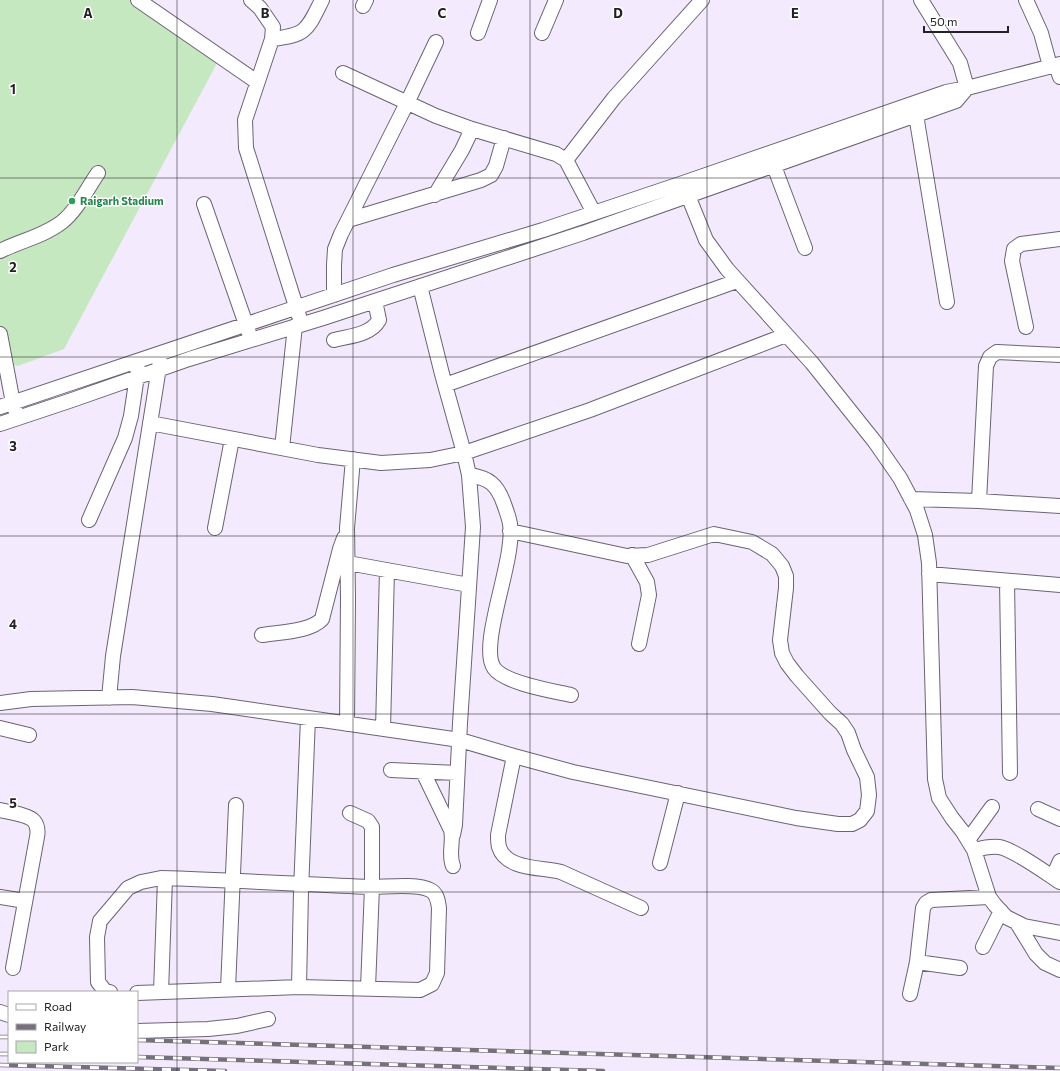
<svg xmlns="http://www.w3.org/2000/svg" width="1060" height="1071" font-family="Commissioner,sans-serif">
<rect width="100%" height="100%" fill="#f4eafd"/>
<!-- green -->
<path fill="#c6e8c1" d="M0 0H152L223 52 64 349 18 366 0 361Z"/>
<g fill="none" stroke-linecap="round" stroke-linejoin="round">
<!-- minor casing -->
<g stroke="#6c6373" stroke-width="16">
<path id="minor" d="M138 0 257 82
M251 0 260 8 273 27 272 39 245 120 246 148 299 316
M921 0 960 63 967 88
M1026 0 1041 33 1050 66
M363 6 366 0
M478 33 490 0
M542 33 556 0
M272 39C307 35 307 30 322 0
M1056 65 1060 77
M343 73 436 116 472 129 556 154 566 160 594 213
M916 115 947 302
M566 160 614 98 702 0
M774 166 805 248
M685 188 706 240 727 269 812 363 875 442 900 478 917 510 925 535 929 563 935 779 939 798 952 818 963 832 974 850 989 897 995 905 1006 917 1024 926 1060 933
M435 195 462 150 472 129
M204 204 249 333
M348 220 481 180 491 175 496 166 504 138
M0 251C20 241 44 236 62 222 77 210 87 189 98 173
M420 286 442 374 464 453 469 475 473 527 460 723 455 825 453 835
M334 295V265L335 249 341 234 407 103 436 42
M1026 327 1012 261 1014 249 1021 244 1060 239
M0 334 13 403 16 412
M334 340C349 336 371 335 379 320L375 301
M445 385 737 281
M0 407 393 275 543 230 683 183 946 92 967 88 1060 64
M150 423 318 455 381 463 430 460 464 453 590 410 786 335
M0 424 72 400 189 359 323 318 583 233 956 101 967 88
M282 448 295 326
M469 475C489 478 497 484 504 504 506 510 509 517 510 524 516 558 478 645 494 668 504 683 553 691 571 695
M911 499 979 501 1060 506
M979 501 986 366 990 357 997 352 1060 355
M89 520 125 438 131 416 138 369
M215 528 232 439
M632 555 647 582 649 595 639 644
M348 563 469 585
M929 574 1060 585
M1007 581 1010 773
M262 635C279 632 310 632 322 619L340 549 344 538
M109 698 113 656 160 361
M0 703 31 699 132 697 212 704 460 740 514 756 573 772 796 818 838 824H852L860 820 867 811 869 795 867 777 854 750 848 733 842 724 830 713 797 676 787 663 782 653 780 640 786 588V576L782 566 772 554 752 542 714 534 648 555 627 556 510 531
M347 724 348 598 347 528 353 459
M0 728 29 735
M383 729 387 570
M514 756 498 835C498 839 498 843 499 847 506 870 542 867 561 872L641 908
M391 770 457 773
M423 772 451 830C454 842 448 854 453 866
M1038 809 1060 819
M0 810C8 812 29 815 34 821 38 826 38 832 37 837L13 968
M350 813 368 821 372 827V887L368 988
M968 840 992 807
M974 850C982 848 991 846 999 847 1013 849 1046 873 1060 882
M660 863 678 793
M1053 877 1060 861
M0 897 25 901
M1017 923 1036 954 1045 963 1060 970
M983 947 1001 911
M917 962 960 968
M299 987 301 891 308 718
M228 989 236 805
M110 992 105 991 98 982 97 937 100 921 128 888 141 882 161 878C230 880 300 884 370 887 386 887 417 883 430 890 437 893 438 901 439 908L437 973 432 984 420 990 299 987 137 993
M161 992 165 879
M910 994 917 962 923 908 926 903 931 900 989 897
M0 1012 9 1015
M137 1031 208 1029 237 1026 268 1019"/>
</g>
<!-- minor -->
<use href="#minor" stroke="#fff" stroke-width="14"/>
<!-- rail casing -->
<g stroke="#76707b" stroke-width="4.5">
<path id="rail" d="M0 1037H9
M137 1040 1060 1068
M0 1054H9
M137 1057 603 1071
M0 1065 225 1071"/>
</g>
<!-- rail -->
<use href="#rail" stroke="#fff" stroke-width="3" stroke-dasharray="9" stroke-linecap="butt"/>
</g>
<!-- grid -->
<path fill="none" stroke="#242027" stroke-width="1" stroke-opacity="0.55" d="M177 0V1071M353 0V1071M530 0V1071M707 0V1071M883 0V1071M0 178H1060M0 357H1060M0 536H1060M0 714H1060M0 892H1060"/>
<!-- markers -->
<circle fill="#2e9e5b" stroke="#fff" stroke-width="1.5" cx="72" cy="201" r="4"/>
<g text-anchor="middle" stroke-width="3" stroke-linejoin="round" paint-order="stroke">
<!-- leisure labels -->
<g font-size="11" font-weight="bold" fill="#27864d" stroke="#fff" text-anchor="start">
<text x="80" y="205">Raigarh Stadium</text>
</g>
</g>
<g font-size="13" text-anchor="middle" font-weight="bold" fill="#242027" stroke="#fff" stroke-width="3" stroke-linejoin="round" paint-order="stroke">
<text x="88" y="18">A</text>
<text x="265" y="18">B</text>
<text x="442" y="18">C</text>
<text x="618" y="18">D</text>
<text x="795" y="18">E</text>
<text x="13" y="94">1</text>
<text x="13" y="272">2</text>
<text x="13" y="451">3</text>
<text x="13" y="629">4</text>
<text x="13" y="808">5</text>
</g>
<!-- legend -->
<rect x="8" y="991" width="130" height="72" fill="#ffffff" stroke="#a7a6a9"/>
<rect x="16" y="1004" width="20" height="6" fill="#ffffff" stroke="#a7a6a9"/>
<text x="44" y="1011" font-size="12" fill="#242027">Road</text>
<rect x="16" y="1024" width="20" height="6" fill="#76707b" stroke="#a7a6a9"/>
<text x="44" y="1031" font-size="12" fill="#242027">Railway</text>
<rect x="16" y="1041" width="20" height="12" fill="#c6e8c1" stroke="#a7a6a9"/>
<text x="44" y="1051" font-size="12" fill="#242027">Park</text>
<!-- scale -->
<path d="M924 26v6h84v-6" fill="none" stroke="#242027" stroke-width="2"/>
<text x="930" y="26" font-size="12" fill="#242027" stroke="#ffffff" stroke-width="3" paint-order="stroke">50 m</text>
</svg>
